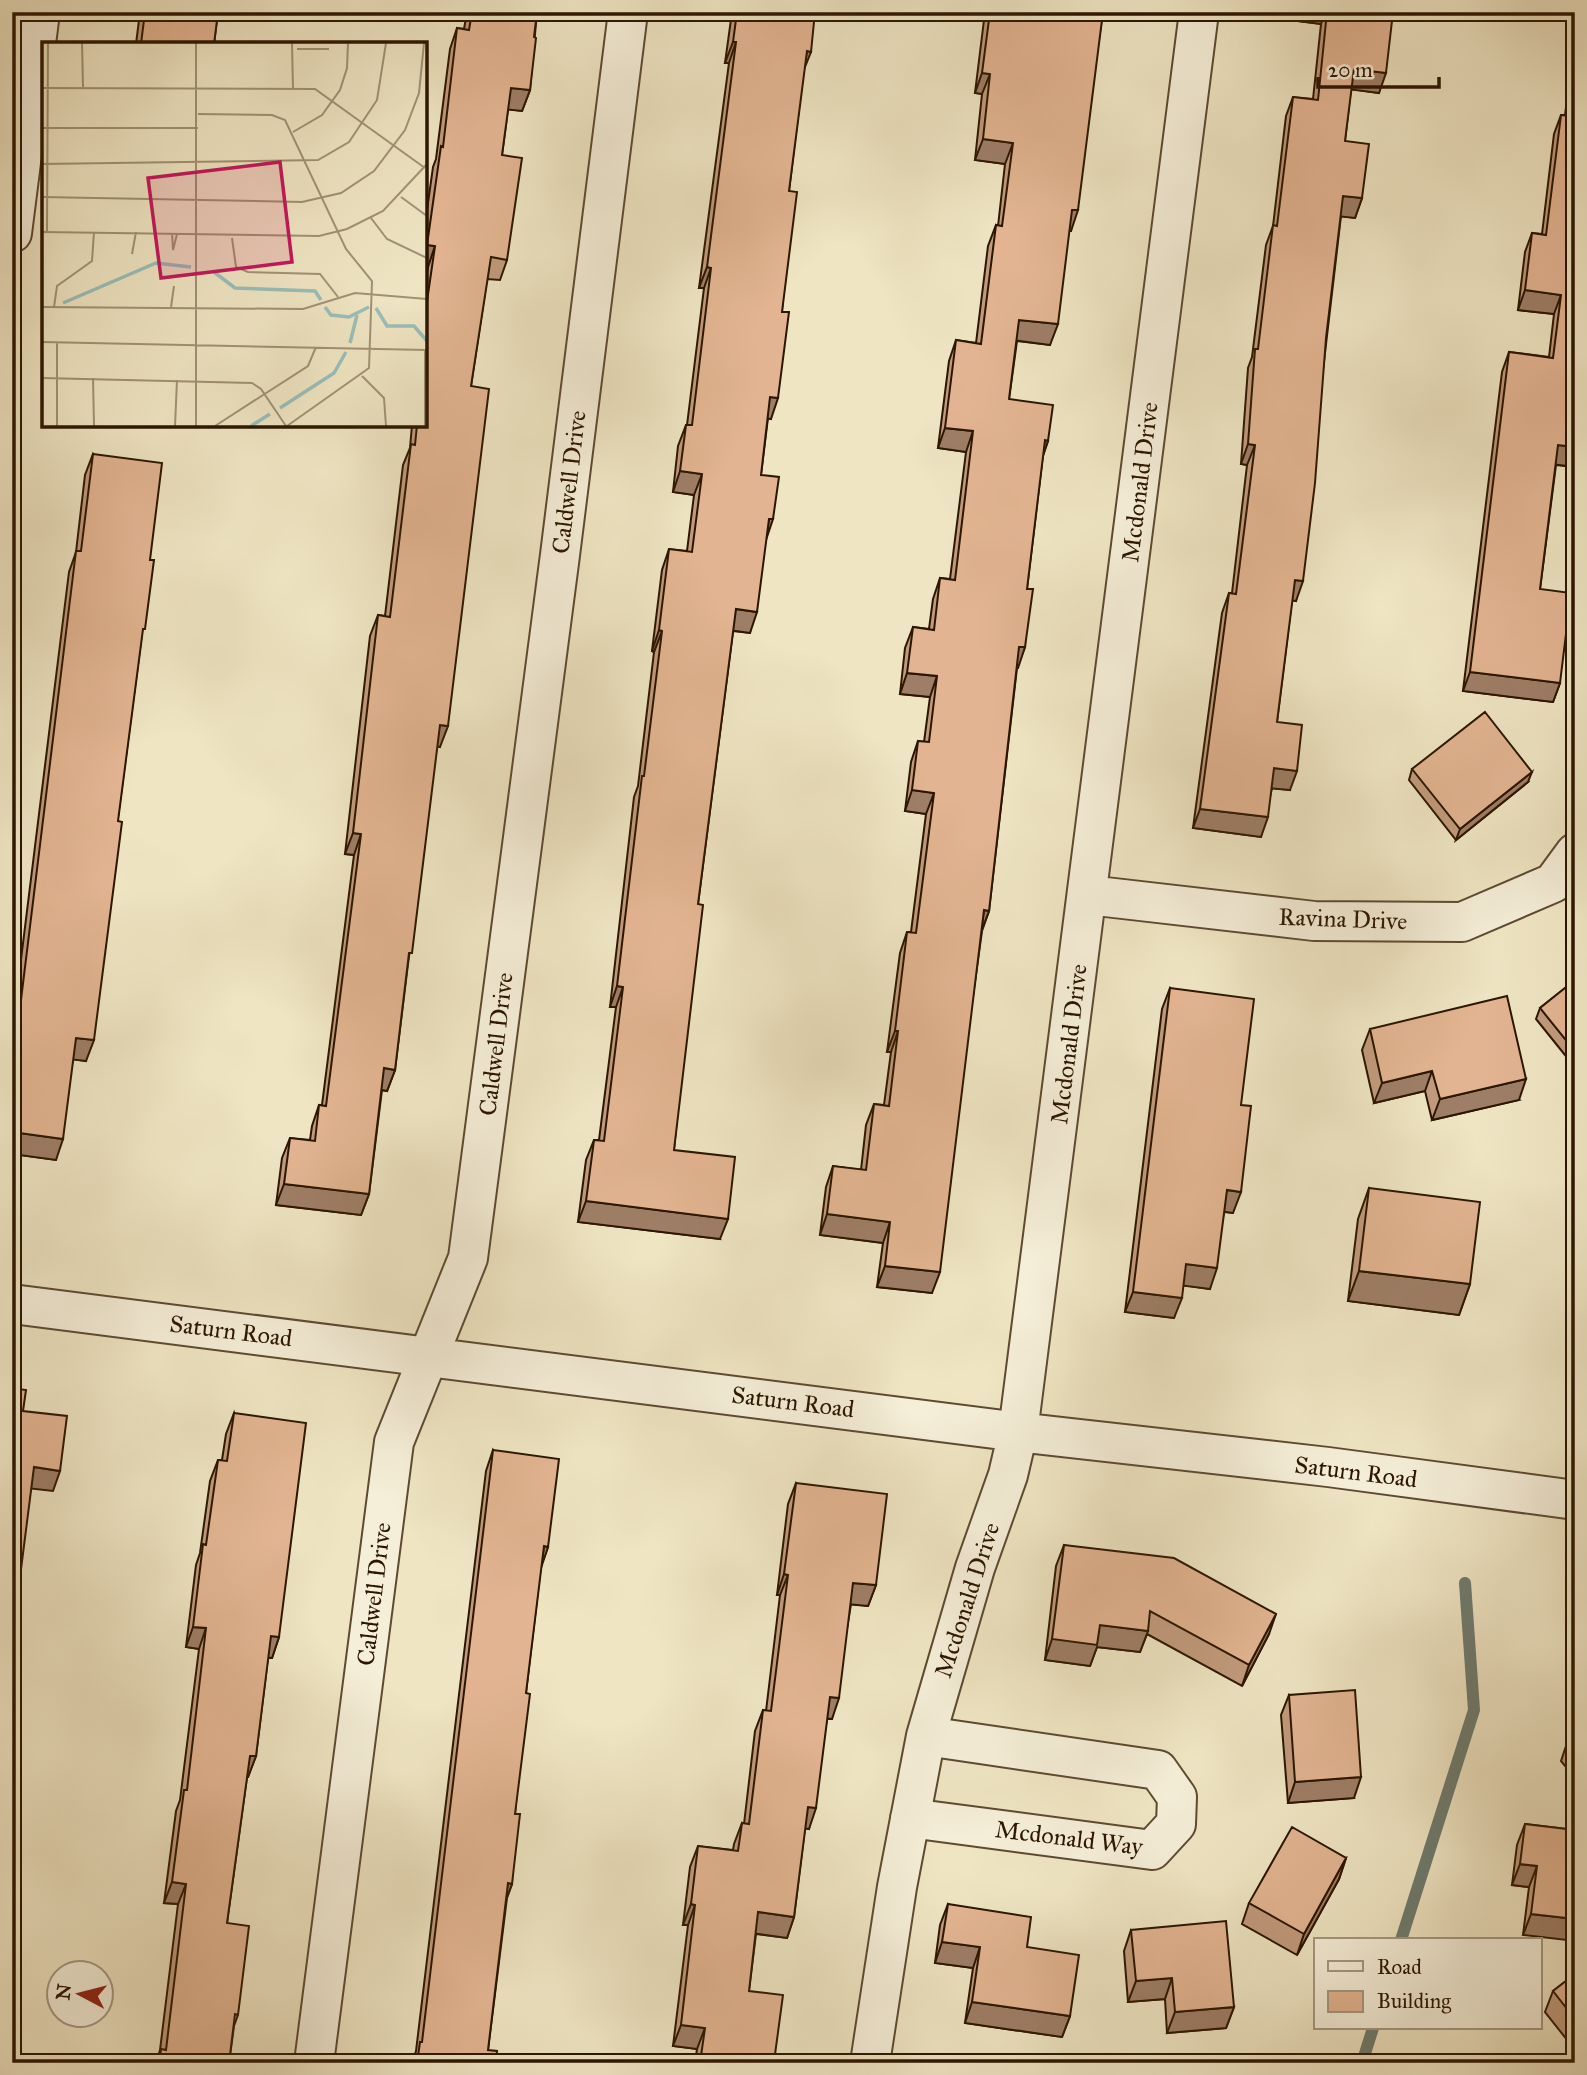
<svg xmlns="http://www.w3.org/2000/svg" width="1587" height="2075" font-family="'IM FELL Great Primer',serif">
<rect width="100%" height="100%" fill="#efe5c3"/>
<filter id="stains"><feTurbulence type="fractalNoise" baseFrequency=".00286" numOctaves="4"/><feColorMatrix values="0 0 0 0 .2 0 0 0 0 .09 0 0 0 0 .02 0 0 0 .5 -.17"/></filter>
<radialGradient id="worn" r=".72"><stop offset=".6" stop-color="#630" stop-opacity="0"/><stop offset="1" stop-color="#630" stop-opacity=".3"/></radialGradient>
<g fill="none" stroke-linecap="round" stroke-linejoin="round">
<!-- stream -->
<path stroke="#6f7b6f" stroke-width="12" d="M1401 1940 1474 1710 1465 1583
M1362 2063 1373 2028"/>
<!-- minor casing -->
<g stroke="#5d4a31" stroke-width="42">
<path id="minor" d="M12 233 40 12
M1088 895 1314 921 1462 922 1553 883 1575 853
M12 1304 1018 1432 1328 1467 1575 1500
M910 1818 1152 1850 1176 1824 1177 1797 1158 1770 926 1736
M314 2063 394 1442 468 1258 560 555 628 12
M870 2063 897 1887 926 1736 975 1568 1008 1475 1018 1432 1199 12"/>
</g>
<!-- minor -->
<use href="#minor" stroke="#f5eed8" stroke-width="38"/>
</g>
<!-- wall -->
<path fill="#c29b7d" stroke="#2c1600" stroke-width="2" d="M140 12H218L214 44H136Z
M467 12H537L530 90 522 111 508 109 502 155 507 260 500 280 487 279 471 386 440 747 437 746 408 964 395 1070 387 1091 382 1090 369 1194 361 1215 276 1205 282 1158 290 1138 310 1140 312 1126 319 1105H322L354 855 345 854 370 636 378 615 385 616 403 465 410 448 412 425H425V284L428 267H425V224L433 167 436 159 450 49 457 28 464 29Z
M732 12H815L804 68 789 191 782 312 771 419 768 418 761 475 766 539 750 633 733 631 698 904 674 1150 720 1239 578 1222 586 1160 594 1140H599L616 1007H610L634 797 638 786 654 652 652 651 662 570 669 549 687 551 694 495 673 492 678 446 686 425H687L704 288H699L729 63H725Z
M985 12H1103L1071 231H1069L1050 345 1017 341 1009 399 1048 441 1043 455 1027 589 1025 647 1017 668 989 911 982 931 932 1293 877 1287 883 1243 820 1235 826 1187 833 1166 861 1170 866 1125 874 1104 884 1105 891 1052H887L900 953 907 932H911L926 814 905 811 911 762 918 741 924 742 930 697 900 694 905 648 913 627 929 629 933 599 940 578 950 579 966 452 938 448 949 361 956 340 976 343 988 246 996 225 998 226 1005 164 975 160 982 94 975 93Z
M1298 12H1393L1379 93 1351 89 1345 141 1362 198 1355 218 1341 216 1296 601 1292 600 1277 722 1290 790 1272 788 1261 837 1193 828 1222 613 1229 593H1232L1247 465 1241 464 1248 368 1252 357 1266 245 1273 226 1286 116 1293 97 1313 99 1321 24 1297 21Z
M1575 35V467L1556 465 1540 589 1560 683 1553 702 1463 691 1502 372 1509 352 1549 357 1554 314 1518 310 1525 252 1532 233 1542 234 1554 134 1561 115H1565Z
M93 454 150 560 141 642 86 1061 73 1059 56 1160 12 1154V1032L69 572 76 552 85 475Z
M1412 769 1528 782 1456 840 1409 780Z
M1575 980V1055L1569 1060 1536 1019 1540 1008Z
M1170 988 1241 1105 1233 1213 1224 1212 1210 1289 1183 1285 1174 1318 1125 1312 1162 1009Z
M1370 1029 1519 1100 1432 1120 1425 1091 1374 1103 1362 1050Z
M1369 1188 1470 1284 1459 1315 1348 1301 1358 1219Z
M234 1413 279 1637 272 1658H268L256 1756 248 1777H247L227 1923 238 2015 234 2026 229 2063H156L160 2050 178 1904 164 1903 176 1811 180 1800 199 1649 186 1647 196 1565 200 1553 210 1481 218 1460H222L226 1434Z
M493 1450 548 1547 541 1566 526 1693 515 1814 512 1884 507 1898 488 2050 496 2063 412 2062 416 2051 486 1471Z
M796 1483 876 1585 868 1606 851 1604 832 1719H827L809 1829 805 1828 794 1917 787 1938 756 1934 749 1991 774 2062 776 2063H695L697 2049 673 2046 688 1925H683L690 1867 698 1846 733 1850 734 1844 742 1823 744 1824 755 1731 763 1710 766 1711 780 1595H777L788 1504Z
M1064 1545 1269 1634 1242 1686 1147 1634 1140 1652 1097 1647 1090 1666 1045 1660 1056 1566Z
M1289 1695 1354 1798 1288 1803 1281 1715Z
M1575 1735V1778L1561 1761 1568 1740Z
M1525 1824 1575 1830 1523 1935 1529 1887 1512 1885 1517 1845Z
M1346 1858 1339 1879 1297 1955 1242 1924 1249 1903Z
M948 1904 1027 1947 1070 2016 1062 2037 965 2023 973 1968 935 1963 940 1925Z
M1131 1930 1234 2007 1226 2028 1167 2033 1165 1999 1128 2002 1124 1951Z
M1575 1974V2050L1545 2012 1553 1991Z"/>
<!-- shaded-wall -->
<path fill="#9e7e66" stroke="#2c1600" stroke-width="2" d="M1300 12H1325L1321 24 1297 21Z
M733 42H736L729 63H725Z
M807 51 811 52 803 72Z
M1354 69 1386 73 1379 93 1347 89Z
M982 73 990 74 982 94 975 93Z
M511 88 530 90 522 111 503 109Z
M983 139 1013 143 1005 164 975 160Z
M1343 196 1362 198 1355 218 1336 216Z
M1072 210H1078L1071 231H1064Z
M427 245 435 246 428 267H425V249Z
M707 267 711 268 704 288H699Z
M1525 290 1561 295 1554 314 1518 310Z
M1019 320 1058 324 1050 345 1012 340Z
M770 397 778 398 771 419 763 418Z
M945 428 973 431 966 452 938 448Z
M1045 440 1048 441 1041 462Z
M1248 444 1255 445 1247 465 1241 464Z
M1558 445 1575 447V467L1551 464Z
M680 471 702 474 694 495 673 492Z
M769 519H773L766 540Z
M1295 580 1303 581 1296 601 1287 600Z
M736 609 757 612 750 633 728 630Z
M659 630 662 631 654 652 652 651Z
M1019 647H1025L1018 668H1012Z
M1470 672 1560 683 1553 702 1463 691Z
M907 673 937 676 930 697 900 694Z
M440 725 448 726 440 747 432 746Z
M1274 768 1297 771 1290 790 1267 788Z
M1532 772 1528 782 1456 840 1460 829Z
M912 790 934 793 926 814 905 811Z
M1200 809 1268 817 1261 837 1193 828Z
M353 833 361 834 354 855 345 854Z
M984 910 989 911 981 932Z
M617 986 623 987 616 1007H610Z
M895 1031H898L891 1052H887Z
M76 1038 94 1040 86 1061 68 1059Z
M1575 1048V1055L1569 1060 1573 1049Z
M384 1068 395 1070 387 1091 377 1089Z
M1432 1071 1425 1091 1374 1103 1382 1083Z
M1526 1079 1519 1100 1432 1120 1440 1099Z
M12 1132 63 1139 56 1160 12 1154Z
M284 1184 369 1194 361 1215 276 1205Z
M1227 1190 1241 1192 1233 1213 1219 1211Z
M586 1201 728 1219 720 1239 578 1222Z
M827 1214 890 1222 883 1243 820 1235Z
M1186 1264 1217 1268 1210 1289 1178 1285Z
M885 1266 940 1272 932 1293 877 1287Z
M1359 1271 1470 1284 1459 1315 1348 1301Z
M1133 1292 1182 1298 1174 1318 1125 1312Z
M34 1467 60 1471 53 1491 26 1488Z
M544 1546 548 1547 541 1568Z
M784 1574 788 1575 780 1595H777Z
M853 1583 876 1585 868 1606 846 1604Z
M16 1585H19L12 1605Z
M1276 1614 1269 1634 1242 1686 1249 1665Z
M1100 1625 1148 1631 1140 1652 1097 1647 1090 1666 1045 1660 1052 1639Z
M193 1627 206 1628 199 1649 186 1647Z
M271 1636 279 1637 272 1658 263 1657Z
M830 1697 839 1698 832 1719 822 1718Z
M250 1756H256L248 1777 242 1776Z
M1361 1777 1354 1798 1288 1803 1295 1782Z
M808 1807 816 1808 809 1829 800 1828Z
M1346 1858 1339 1879 1297 1955 1304 1934Z
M1520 1864 1537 1866 1529 1887 1512 1885Z
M172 1882 186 1884 178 1904 164 1903Z
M508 1883 512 1884 504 1905Z
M691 1904 695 1905 688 1925H683Z
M758 1912 794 1917 787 1938 751 1933Z
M1531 1914 1575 1919V1941L1523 1935Z
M942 1942 980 1947 973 1968 935 1963Z
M1172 1978 1165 1999 1128 2002 1136 1981Z
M972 2002 1070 2016 1062 2037 965 2023Z
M1234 2007 1226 2028 1167 2033 1175 2012Z
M681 2025 705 2028 697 2049 673 2046Z"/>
<!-- building -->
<path fill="#e2b491" stroke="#2c1600" stroke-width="2" d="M145 12H218L214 44H141Z
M472 12H537L534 37 536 38 530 90 511 88 502 155 522 158 507 260 491 257 471 386 489 389 448 726 440 725 412 953H409L395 1070 384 1068 369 1194 284 1184 290 1138 315 1141 319 1105 326 1106 361 834 353 833 378 615 390 617 411 444 415 445 417 425H425V315L435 246 427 245 441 146 443 147 457 28 469 30Z
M737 12H815L811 52 807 51 789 191 797 192 782 312H789L778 398 770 397 761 475 779 477 773 519H769L757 612 736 609 698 904 703 905 674 1150 735 1157 728 1219 586 1201 594 1140 604 1141 623 987 617 986 642 776H644L662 631 659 630 669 549 692 552 702 474 680 471 686 425H692L711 268 707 267 736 42H733Z
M990 12H1103L1078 210H1072L1058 324 1019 320 1009 399 1053 405 1048 441 1045 440 1027 589H1033L1025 647H1019L989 911 984 910 940 1272 885 1266 890 1222 827 1214 833 1166 866 1170 874 1104 889 1106 898 1031H895L907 932 916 933 934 793 912 790 918 741 929 742 937 676 907 673 913 627 934 630 940 578 955 580 973 431 945 428 956 340 981 344 996 225 1002 226 1013 143 983 139 990 74 982 73Z
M1327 12H1393L1386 73 1354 69 1345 141 1369 144 1362 198 1343 196 1326 338 1315 483 1303 581 1295 580 1277 722 1302 725 1297 771 1274 768 1268 817 1200 809 1229 593 1236 594 1255 445 1248 444 1255 349H1258L1273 225 1277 226 1293 97 1318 100Z
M1575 73V447L1558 445 1540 589 1571 593 1560 683 1470 672 1509 352 1553 358 1561 295 1525 290 1532 233 1546 235 1561 115 1570 116Z
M93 454 162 463 150 560H154L145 629H143L118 821 122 822 94 1040 76 1038 63 1139 12 1132V1056L14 1057 76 551H81Z
M1485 712 1532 772 1460 829 1412 769Z
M1575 980V1048L1573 1049 1540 1008Z
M1170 988 1254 999 1241 1105 1251 1106 1241 1192 1227 1190 1217 1268 1186 1264 1182 1298 1133 1292Z
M1507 996 1526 1079 1440 1099 1432 1071 1382 1083 1370 1029Z
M1369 1188 1480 1202 1470 1284 1359 1271Z
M12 1388 26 1390 23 1411 67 1416 60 1471 34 1467 19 1585H16L12 1615Z
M234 1413 306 1423 279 1637 271 1636 256 1756H250L227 1923 249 1926 238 2015 235 2014 229 2063H159L161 2049 166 2050 186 1884 172 1882 184 1790H187L206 1628 193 1627 203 1544 206 1545 218 1460 227 1461Z
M493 1450 559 1459 548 1547 544 1546 526 1693 530 1694 515 1814H520L512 1884 508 1883 488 2050 497 2051 496 2063H417L420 2042H422Z
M796 1483 887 1494 876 1585 853 1583 839 1698 830 1697 816 1808 808 1807 794 1917 758 1912 749 1991 783 1995 774 2062 776 2063H700L705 2028 681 2025 695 1905 691 1904 698 1846 738 1851 742 1823 749 1824 763 1710 771 1711 788 1575 784 1574Z
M1064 1545 1174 1558 1276 1614 1249 1665 1150 1611 1148 1631 1100 1625 1097 1645 1052 1639Z
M1355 1690 1361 1777 1295 1782 1289 1695Z
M1575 1735V1748L1568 1740Z
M1525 1824 1575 1830V1919L1531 1914 1537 1866 1520 1864Z
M1292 1827 1346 1858 1304 1934 1249 1903Z
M948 1904 1031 1917 1027 1947 1079 1955 1070 2016 972 2002 980 1947 942 1942Z
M1226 1921 1234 2007 1175 2012 1172 1978 1136 1981 1131 1930Z
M1575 1974V2019L1553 1991Z"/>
<g text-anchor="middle" stroke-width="6" stroke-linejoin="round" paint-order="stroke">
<!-- street labels -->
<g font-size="24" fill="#2c1600" stroke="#f5eed8">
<text transform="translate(569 482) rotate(-83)" y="8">Caldwell Drive</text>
<text transform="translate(1140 482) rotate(-83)" y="8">Mcdonald Drive</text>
<text transform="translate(1343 919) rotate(2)" y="8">Ravina Drive</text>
<text transform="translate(496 1044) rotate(-83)" y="8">Caldwell Drive</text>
<text transform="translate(1069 1044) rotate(-83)" y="8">Mcdonald Drive</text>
<text transform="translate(231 1331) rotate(7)" y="8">Saturn Road</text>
<text transform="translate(793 1402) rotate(7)" y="8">Saturn Road</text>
<text transform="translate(1356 1472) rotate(7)" y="8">Saturn Road</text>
<text transform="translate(374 1594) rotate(-83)" y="8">Caldwell Drive</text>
<text transform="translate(967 1600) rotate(-72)" y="8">Mcdonald Drive</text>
<text transform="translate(1069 1838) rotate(7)" y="8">Mcdonald Way</text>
</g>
</g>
<!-- overview -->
<g transform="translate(42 42)">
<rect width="385" height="385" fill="#efe5c3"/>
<path fill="none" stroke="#9bbeb9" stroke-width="3.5" d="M172 230 193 246 273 249 279 258M21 261 114 221 149 225M283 265 289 273 307 275 327 265M334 266 345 284H372L385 299M308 301 315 273M238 366 292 331 304 310M209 384 228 372"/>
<path fill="none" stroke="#a19275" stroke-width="2" d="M40 1 41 45M250 1 251 47M255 7H287M0 46 273 47 383 126M156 72 230 73 243 78 304 207 330 239 327 326 245 384M0 86H156M251 90 280 73 298 48 305 26 306 1M0 122 276 118 307 100 335 58 344 1M0 155 260 160 299 151 332 129 363 88 377 51 382 1M359 155 385 174M329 176 345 197 385 216M5 189 6 1M0 190 277 194 305 187 341 169 385 122M130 191 131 208 135 192M190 196 194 225 206 230 278 232 296 255M90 212 94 190M0 265 261 267 313 251 385 257M12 265 15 244 50 219 52 190M129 265 132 244M0 300 385 308M15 301V384M320 334 342 356 344 384M0 336 210 341 219 347 244 384M51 336 52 384M133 384 135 338M154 384V1M173 384 266 324 274 305M383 384V308"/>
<path fill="#c2185b" fill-opacity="0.15" stroke="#c2185b" stroke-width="3.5" d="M238 120 250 220 119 236 106 136Z"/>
<rect width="385" height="385" fill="none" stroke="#2c1600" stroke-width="3.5"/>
</g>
<!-- margin -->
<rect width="1587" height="2075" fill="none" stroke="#efe5c3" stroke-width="42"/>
<rect x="14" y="14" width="1559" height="2047" fill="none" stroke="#2c1600" stroke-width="3.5"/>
<rect x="21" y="21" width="1545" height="2033" fill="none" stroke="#2c1600" stroke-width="2"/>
<!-- legend -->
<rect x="1314" y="1938" width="228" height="91" fill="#f5eed8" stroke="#a59882" stroke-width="2"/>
<rect x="1328" y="1961" width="35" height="10" fill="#f5eed8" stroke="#a59882" stroke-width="2"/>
<text x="1377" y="1974" font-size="21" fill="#2c1600">Road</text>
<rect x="1328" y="1991" width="35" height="21" fill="#e2b491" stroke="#a59882" stroke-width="2"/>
<text x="1377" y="2008" font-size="21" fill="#2c1600">Building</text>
<!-- north arrow -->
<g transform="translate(80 1994) rotate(277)"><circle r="33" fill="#f5eed8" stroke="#a59882" stroke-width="2"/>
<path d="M0-5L12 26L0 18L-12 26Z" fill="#8f2418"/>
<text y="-10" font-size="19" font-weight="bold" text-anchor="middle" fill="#2c1600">N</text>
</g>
<!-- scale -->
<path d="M1318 77v10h121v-10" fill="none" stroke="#2c1600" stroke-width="3.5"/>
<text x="1328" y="77" font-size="21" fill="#2c1600" stroke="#f5eed8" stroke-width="5" paint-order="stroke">20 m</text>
<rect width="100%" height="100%" filter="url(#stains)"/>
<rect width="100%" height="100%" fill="url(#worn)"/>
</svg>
